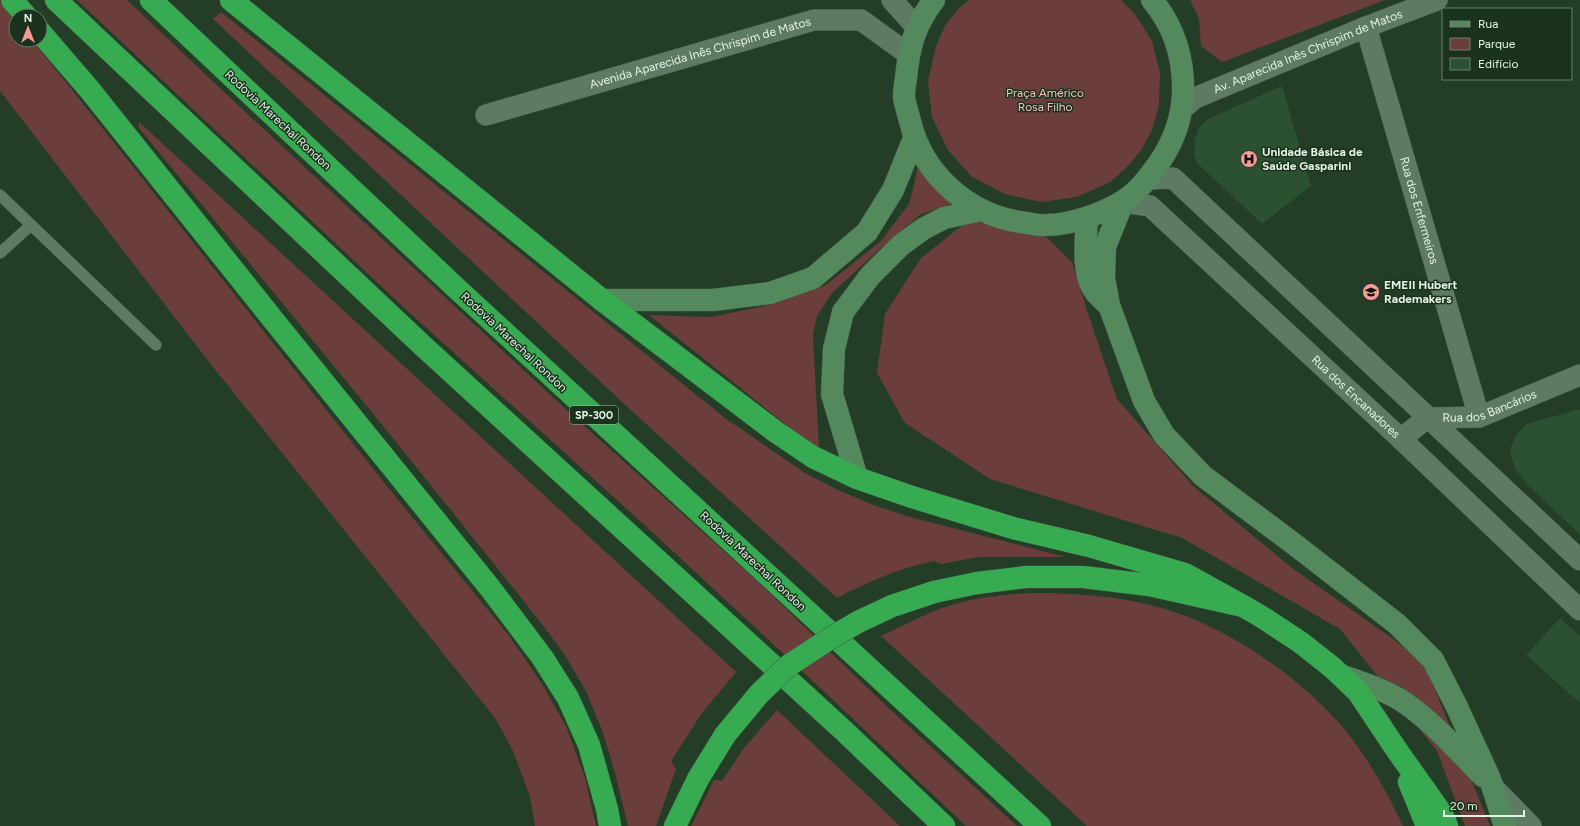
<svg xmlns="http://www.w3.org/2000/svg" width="1580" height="826" font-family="Figtree,sans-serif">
<rect width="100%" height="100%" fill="#243d27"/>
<!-- green -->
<path fill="#6b3e3b" d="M77 0H127L242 109 571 414 756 580 880 700 1017 826H966L814 682 649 529 400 304Z
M969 0H1121L1135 14 1152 41 1160 73 1159 105 1152 130 1140 152 1126 168 1110 182 1077 197 1041 202 1005 194 972 177 948 150 932 117 928 81 936 46 945 26 958 9Z
M1190 0H1385L1222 62 1201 46 1199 19Z
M0 1 16 20V40H32L41 51 390 490 510 637 542 684 566 726 585 778 596 826H535L530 797 513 751 495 718 213 367 0 91Z
M221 12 725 418 805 473 838 490 876 506 910 517 1065 557H979L941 564 934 561C899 568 868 582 837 598L621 401 213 19Z
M139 122 736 672 702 713 671 761 676 769 656 826H628L614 769 602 730 586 691 565 655 538 619 397 443 139 128Z
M919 161 957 202 921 214 882 247 832 293 817 316 813 335 819 451 649 315 711 317 773 304 826 285 881 241 909 204 912 194Z
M969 220 1046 237 1072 262 1089 317 1117 399 1193 486 1292 568 1423 660 1490 826H1465L1437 751 1340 629 1182 538 990 479 905 423 877 373 885 314 921 258Z
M1028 593C1070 593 1113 595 1154 606 1228 624 1315 686 1358 747 1376 772 1390 798 1403 826H1087L881 636C905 625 929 611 955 604 979 597 1003 595 1028 593Z
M777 710 900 826H691L714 780 722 781 744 748Z"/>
<!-- building -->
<path fill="#2b5131" d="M1282 86 1311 186 1262 224 1197 163 1194 154 1195 140 1199 127 1208 119Z
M1580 409V535L1527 484 1515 469 1510 450 1515 437 1526 424Z
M1560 618 1580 636V703L1526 655Z"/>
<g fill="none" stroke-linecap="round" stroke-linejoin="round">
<!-- service casing -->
<g stroke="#435947" stroke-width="12">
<path id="service" d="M0 195 156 345
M0 253 31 225"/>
</g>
<!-- minor casing -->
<g stroke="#435947" stroke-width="22">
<g id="minor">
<path d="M892 0 917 28"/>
<path id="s1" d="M1366 27 1479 417"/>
<path id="s2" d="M1182 109 1195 98 1366 27 1437 0"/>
<path id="s3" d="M486 115 814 20H861L908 54"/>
<path d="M1148 179 1173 178 1580 560"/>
<path id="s4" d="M1123 202 1150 206 1401 439 1580 610"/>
<path id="s5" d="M1401 439 1427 418 1479 417 1580 375"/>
<path d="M1492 786 1531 826"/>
</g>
</g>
<!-- secondary casing -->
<g stroke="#435947" stroke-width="23">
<path id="secondary" d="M934 0C915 25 909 46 906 78 905 84 904 91 904 97 905 105 908 113 910 121 923 176 971 217 1027 223 1033 224 1040 226 1046 225 1070 225 1102 214 1123 201 1138 192 1149 177 1159 163 1174 141 1182 119 1183 93 1184 59 1174 26 1152 0
M1123 202 1105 247 1104 278 1109 305 1144 401 1164 435 1203 476 1294 544 1397 624 1433 660 1457 707 1490 779 1505 826
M1087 218C1086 240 1081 275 1096 293 1099 296 1102 299 1105 302
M602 300H713L770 293 813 278 867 232 893 190 914 138
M857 478 832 394 834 349 843 312 870 276 901 245 923 229 944 218 981 210
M1340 675C1359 682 1389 691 1405 703 1434 723 1458 751 1483 776"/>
</g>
<!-- motorway casing -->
<g stroke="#435947" stroke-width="23">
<path id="motorway" d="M12 0 26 16
M56 0 423 346 843 730 944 826
M151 0 454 286 1040 826
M231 0 602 300 776 432 813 457 857 478 912 497 1013 528 1089 546 1185 574 1243 606
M40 32 89 89 275 322 490 588 542 657 568 698 589 745 607 809 610 826
M977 583 1026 577H1083L1149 585 1243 606 1262 617 1300 642 1333 668 1358 692 1396 749 1442 814 1447 826
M1409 782 1427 826
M675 826 698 779"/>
</g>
<!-- service -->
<use href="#service" stroke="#5f7a62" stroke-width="11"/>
<!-- minor -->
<use href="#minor" stroke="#5f7a62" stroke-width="21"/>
<!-- secondary -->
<use href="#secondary" stroke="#53895d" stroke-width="22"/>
<!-- motorway -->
<use href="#motorway" stroke="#37ab51" stroke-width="22"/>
<!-- motorway-bridge casing -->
<g stroke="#435947" stroke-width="23" stroke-linecap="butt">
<path id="motorway-bridge" d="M698 779 725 735 759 694 788 666 829 639 858 622 892 606 934 592 977 583"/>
</g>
<!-- motorway-bridge -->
<use href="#motorway-bridge" stroke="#37ab51" stroke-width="22"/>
</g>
<!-- icons -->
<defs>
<g id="hospital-disc" transform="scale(0.9)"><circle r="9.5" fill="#f59c95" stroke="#1a321e"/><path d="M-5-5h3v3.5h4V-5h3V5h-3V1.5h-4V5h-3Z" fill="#111"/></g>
<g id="school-disc" transform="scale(0.9)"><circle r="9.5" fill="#f59c95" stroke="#1a321e"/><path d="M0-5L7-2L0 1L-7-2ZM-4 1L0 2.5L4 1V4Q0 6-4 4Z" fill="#111"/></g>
</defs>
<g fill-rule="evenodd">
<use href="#hospital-disc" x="1249" y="159"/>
<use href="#school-disc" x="1371" y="292"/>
</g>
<g text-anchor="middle" stroke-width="3" stroke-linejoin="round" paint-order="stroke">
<!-- shield labels -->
<rect fill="#1a321e" stroke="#a7b8a9" stroke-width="1" x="570" y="406" width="48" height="18" rx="3"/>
<g font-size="11" font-weight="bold" fill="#e3f2e4">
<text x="594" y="419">SP-300</text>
</g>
<!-- street labels -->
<g font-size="12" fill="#e3f2e4" stroke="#1a321e">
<text dy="4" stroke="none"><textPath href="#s2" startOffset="139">Av. Aparecida Inês Chrispim de Matos</textPath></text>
<text dy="4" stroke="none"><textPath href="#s3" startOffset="223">Avenida Aparecida Inês Chrispim de Matos</textPath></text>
<text transform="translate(278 120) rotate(43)" y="4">Rodovia Marechal Rondon</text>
<text dy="4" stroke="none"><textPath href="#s1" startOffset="191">Rua dos Enfermeiros</textPath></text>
<text transform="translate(514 342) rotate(43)" y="4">Rodovia Marechal Rondon</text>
<text dy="4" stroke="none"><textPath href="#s4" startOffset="308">Rua dos Encanadores</textPath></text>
<text dy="4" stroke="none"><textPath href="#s5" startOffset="98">Rua dos Bancários</textPath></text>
<text transform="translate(753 561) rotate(43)" y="4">Rodovia Marechal Rondon</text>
</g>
<!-- park labels -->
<g font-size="12" fill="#f6c2bd" stroke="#1a321e">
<text x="1045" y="97">Praça Américo<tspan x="1045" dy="14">Rosa Filho</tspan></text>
</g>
<!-- poi labels -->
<g font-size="12" font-weight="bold" fill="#e3f2e4" stroke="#1a321e" text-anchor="start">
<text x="1262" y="156">Unidade Básica de<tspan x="1262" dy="14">Saúde Gasparini</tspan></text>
<text x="1384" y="289">EMEII Hubert<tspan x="1384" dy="14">Rademakers</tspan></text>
</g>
</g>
<!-- legend -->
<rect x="1442" y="8" width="130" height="72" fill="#1a321e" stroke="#6a7f6d"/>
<rect x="1450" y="21" width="20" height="6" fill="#53895d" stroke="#6a7f6d"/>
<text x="1478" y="28" font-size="12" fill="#e3f2e4">Rua</text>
<rect x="1450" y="38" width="20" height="12" fill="#6b3e3b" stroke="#6a7f6d"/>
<text x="1478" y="48" font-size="12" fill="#e3f2e4">Parque</text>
<rect x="1450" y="58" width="20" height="12" fill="#2b5131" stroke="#6a7f6d"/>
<text x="1478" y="68" font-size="12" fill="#e3f2e4">Edifício</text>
<!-- north arrow -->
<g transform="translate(28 28)"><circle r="19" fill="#1a321e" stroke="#6a7f6d"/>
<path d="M0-3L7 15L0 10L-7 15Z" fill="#f59c95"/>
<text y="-6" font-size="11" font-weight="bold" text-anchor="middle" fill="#e3f2e4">N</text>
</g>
<!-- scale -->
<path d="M1444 810v6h80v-6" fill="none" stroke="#e3f2e4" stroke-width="2"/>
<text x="1450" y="810" font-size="12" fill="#e3f2e4" stroke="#1a321e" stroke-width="3" paint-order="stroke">20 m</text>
</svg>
